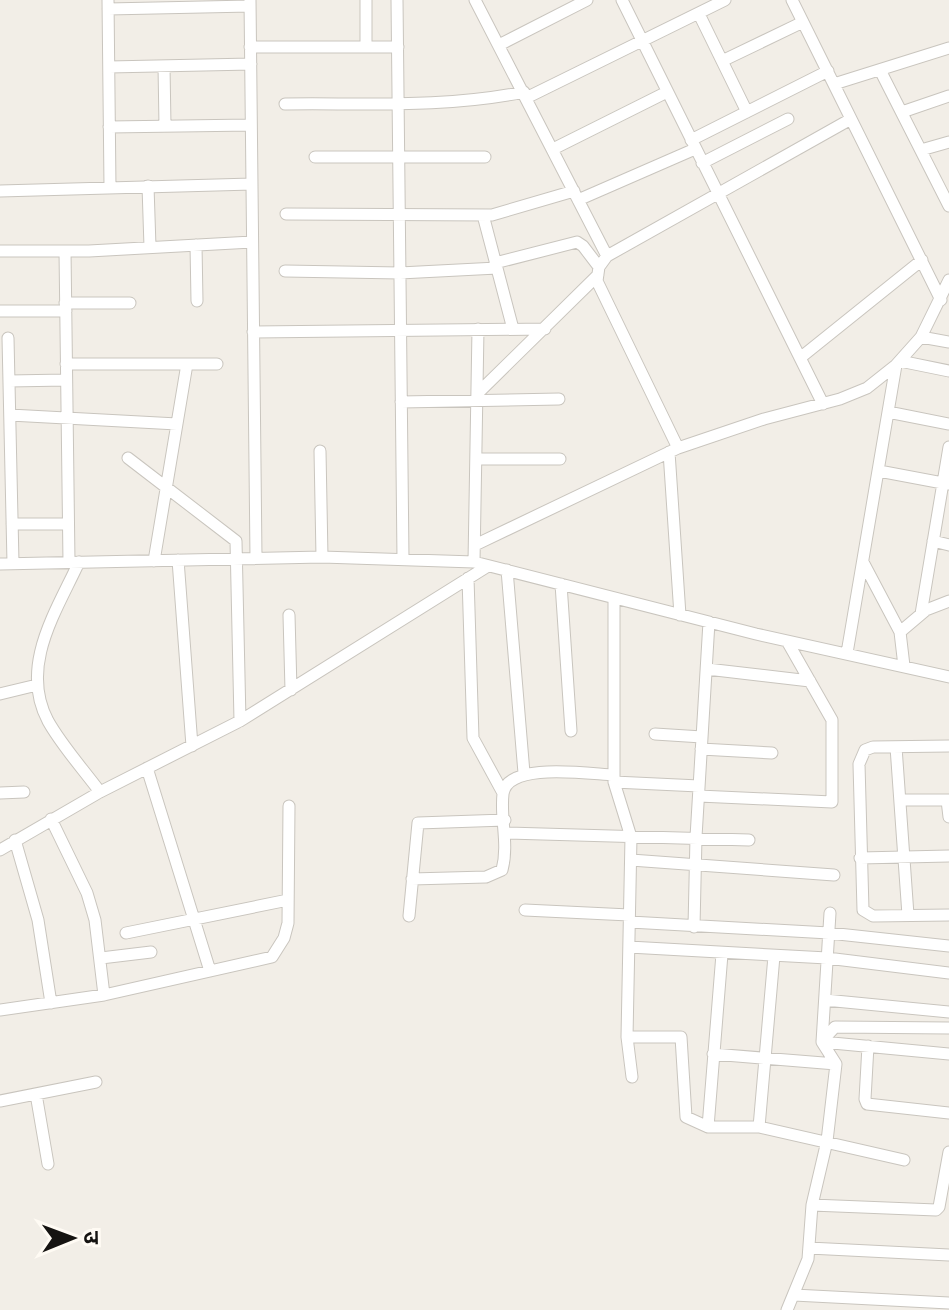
<svg xmlns="http://www.w3.org/2000/svg" width="949" height="1310" font-family="'Noto Serif','Noto Sans Devanagari',serif">
<rect width="100%" height="100%" fill="#f2eee7"/>
<g fill="none" stroke-linecap="round" stroke-linejoin="round">
<!-- minor casing -->
<g stroke="#c9c5be" stroke-width="13">
<path id="minor" d="M108 0 110 187
M250 0 256 558
M366 0V47
M397 0 403 559
M475 0 607 256
M622 0 823 404
M792 0 941 300
M108 9 250 6
M699 14 747 112
M499 45 587 0
M250 47H398
M722 61 803 22
M164 66 165 126
M109 67 251 64
M880 70 949 206
M834 84 949 48
M526 98 725 0
M285 104C364 103 446 108 524 92
M902 112 949 96
M109 127 251 125
M691 140 828 71
M553 149 667 92
M921 150 949 142
M315 157H485
M702 163 788 119
M148 186 150 247
M0 191 252 184
M578 200 695 149
M286 214 492 215 574 191
M483 215 513 329
M196 245 197 301
M0 251H89L252 242
M65 251 69 562
M495 263 577 242 583 246 599 267
M285 271 400 273 497 268
M65 303H130
M0 311H66
M253 332 545 329
M921 337 949 342
M8 338 13 563
M800 358 922 260
M900 361 949 371
M66 364H217
M9 381 66 380
M478 393 598 275
M401 402 559 399
M888 412 949 424
M10 415 177 424
M678 448 597 281 599 267 607 256 851 119
M320 451 322 557
M669 452 680 615
M128 458 236 541 240 721
M478 459H560
M879 471 948 484
M12 524H68
M933 541 949 545
M475 545 678 448 764 419 840 399 867 388 896 365 921 337 949 280
M178 560 192 746
M154 561 187 364
M79 562C56 612 19 666 48 721 62 746 83 769 100 792
M474 562 478 329
M863 562 900 632 904 666
M0 564 322 557 474 562 756 634 949 677
M507 570 524 773
M468 578 473 738 503 793
M561 584 571 731
M614 599V782L631 837 627 1037 632 1077
M921 614 949 447
M289 615 291 690
M900 632 926 610 949 601
M847 653 896 365
M707 669 810 681
M0 694 37 685
M655 734 702 737
M949 746 873 747 865 750 859 764 863 910 873 916 949 915
M896 747 908 915
M701 749 772 753
M147 768 210 971
M614 782 699 786
M0 793 24 792
M699 796 832 802V720L787 641
M900 800H949
M947 800 949 817
M51 819 87 893 95 920 104 995
M506 833 749 840
M15 840 38 920 51 1003
M0 850 100 792 240 721 488 566
M860 858 949 856
M631 860 834 875
M412 879 486 877 502 870C509 844 500 819 503 794 507 761 589 774 614 775
M525 910 629 915
M409 916 418 823 505 820
M630 922 829 933 949 946
M694 927 696 837 709 622
M126 933 288 900
M629 947 827 958 949 973
M101 958 151 952
M825 1000 949 1012
M0 1010 104 995 272 957 284 938 288 923 289 806
M627 1037H681L686 1117 708 1127H759L904 1160
M822 1041 835 1027 949 1028
M822 1042 949 1054
M868 1046 865 1099 867 1104 949 1113
M713 1054 836 1064
M36 1094 48 1164
M0 1101 96 1082
M708 1127 722 954
M759 1127 774 956
M812 1205 936 1210 939 1207 949 1152
M809 1248 949 1255
M794 1295 949 1303
M787 1310 808 1259 812 1205 827 1141 836 1064 822 1042 830 913"/>
</g>
<!-- minor -->
<use href="#minor" stroke="#fff" stroke-width="11"/>
</g>
<!-- north arrow -->
<g transform="translate(72 1238) rotate(89)" stroke="#fffbf4" stroke-width="6" paint-order="stroke">
<path d="M0-6L14 30L0 20L-14 30Z" fill="#151311"/>
<text y="-12" font-size="22" font-weight="bold" text-anchor="middle" fill="#151311">उ</text>
</g>
</svg>
